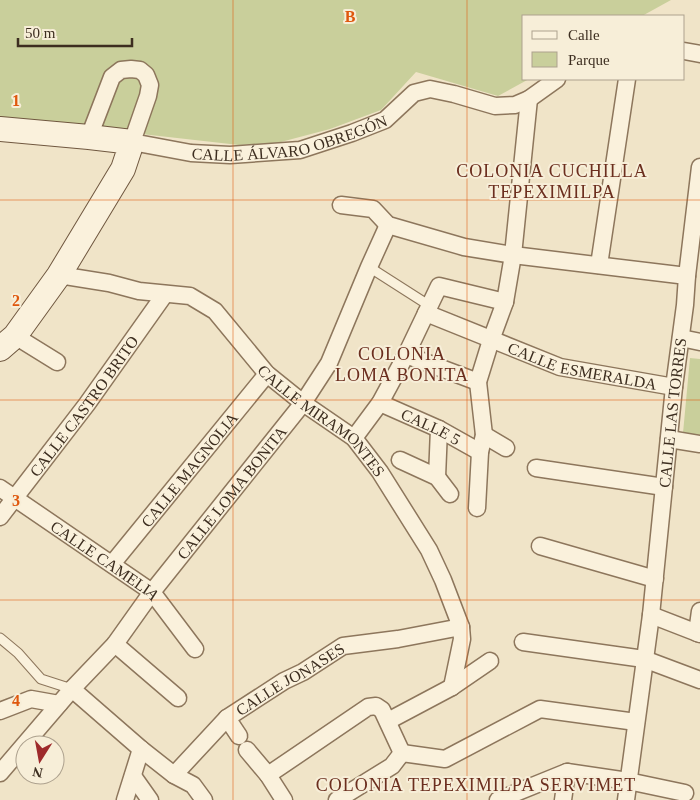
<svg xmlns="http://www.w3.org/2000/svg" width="700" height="800" font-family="'Times New Roman',serif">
<rect width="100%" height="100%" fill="#f0e4c8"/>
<!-- green -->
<path fill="#c9cf9b" d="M0 0H671L642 16H524V79H529L498 96 416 72 381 110 330 129 277 143 239 145 0 118Z
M690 358 700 359V435L683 433Z"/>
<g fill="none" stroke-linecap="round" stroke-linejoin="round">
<!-- lane casing -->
<g stroke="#8d765c" stroke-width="11">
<path id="lane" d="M369 267 430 306
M0 638 18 653 41 679 72 689"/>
</g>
<!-- street casing -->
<g stroke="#8d765c" stroke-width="19">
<g id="street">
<path d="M684 51 700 54"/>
<path id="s1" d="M89 137 112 77 121 70 131 69 140 70 146 75 150 85 148 96 132 142 191 153 230 155 300 150 352 133 385 120 414 93 430 89 454 94 495 106 515 105 529 99 557 79"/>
<path d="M341 205 373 209 388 225 464 247 513 255 687 276"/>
<path d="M599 265 627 79"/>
<path id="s2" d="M59 275 109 283 139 291 190 296 215 311 267 374 303 403 354 438 380 472 429 550 443 580 461 627 462 639 452 687"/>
<path id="s3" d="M426 313 560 367 674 387"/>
<path d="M15 336 57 362"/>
<path d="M681 338 700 342"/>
<path d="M406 355 478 382"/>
<path id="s4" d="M380 403 439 429 480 452"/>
<path d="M484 435 506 448"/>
<path d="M354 438 380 403 406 355 439 286 505 302"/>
<path d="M669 439 700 444"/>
<path d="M400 460 437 477 450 494"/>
<path d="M536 468 664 487"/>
<path d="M437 477 439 429"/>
<path id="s5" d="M0 488 152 592 195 649"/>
<path d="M477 508 480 452 484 435 478 382 491 340 505 302 513 255 529 99"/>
<path id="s6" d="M0 517 87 404 165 294"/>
<path d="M540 546 655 579"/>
<path id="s7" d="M112 564 267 374"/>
<path d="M651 615 700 634"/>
<path d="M697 633 700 611"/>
<path d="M523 642 644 659 700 680"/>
<path d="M115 644 178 698"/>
<path d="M72 689 141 749 174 775 193 785 204 800"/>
<path d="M0 711 31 699 59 704"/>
<path d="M227 718 239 736"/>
<path d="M388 721 452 687 490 661"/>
<path d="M247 750 268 775 284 800"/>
<path d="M402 753 445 759 540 709 636 722"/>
<path id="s8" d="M0 773 72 689 115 644 152 592 303 403 329 363 369 267 388 225"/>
<path id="s9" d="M174 775 227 718 284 681 303 672 343 646 398 639 461 627"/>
<path d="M268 775 368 707 376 706 382 710 402 753"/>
<path d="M133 776 150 800"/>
<path d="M125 800 141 749"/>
<path d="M337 800 392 766 402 753"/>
<path d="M498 800 567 772 628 781 685 793"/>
<path d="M563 800 567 772"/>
<path id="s10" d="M626 800 651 615 674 387 685 305 687 276 700 167"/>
</g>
</g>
<!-- secondary casing -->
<g stroke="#6f573f" stroke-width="26">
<path id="secondary" d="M0 129 89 137 132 142 123 169 59 275 15 336 0 349"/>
</g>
<!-- lane -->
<use href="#lane" stroke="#faf1dc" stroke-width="9"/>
<!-- street -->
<use href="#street" stroke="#faf1dc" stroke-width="16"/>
<!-- secondary -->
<use href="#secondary" stroke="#faf1dc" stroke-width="24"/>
</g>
<!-- grid -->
<path fill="none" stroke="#df570d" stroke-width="1" stroke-opacity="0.55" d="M233 0V800M467 0V800M0 200H700M0 400H700M0 600H700"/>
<g text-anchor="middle" stroke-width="4" stroke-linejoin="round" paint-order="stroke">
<!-- street labels -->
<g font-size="16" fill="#3d2e20" stroke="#f7eed8">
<text dy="6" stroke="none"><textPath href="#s1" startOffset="334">CALLE ÁLVARO OBREGÓN</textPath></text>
<text dy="6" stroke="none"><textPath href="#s3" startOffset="166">CALLE ESMERALDA</textPath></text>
<text dy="6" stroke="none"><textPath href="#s6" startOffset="139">CALLE CASTRO BRITO</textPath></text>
<text dy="6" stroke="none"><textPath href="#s10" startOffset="390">CALLE LAS TORRES</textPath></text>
<text dy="6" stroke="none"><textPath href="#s2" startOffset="316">CALLE MIRAMONTES</textPath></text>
<text dy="6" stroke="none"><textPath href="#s4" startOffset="56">CALLE 5</textPath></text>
<text dy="6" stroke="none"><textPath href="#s7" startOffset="122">CALLE MAGNOLIA</textPath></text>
<text dy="6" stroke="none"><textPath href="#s8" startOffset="364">CALLE LOMA BONITA</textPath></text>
<text dy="6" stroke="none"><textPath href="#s5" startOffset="128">CALLE CAMELIA</textPath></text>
<text dy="6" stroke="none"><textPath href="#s9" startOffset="152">CALLE JONASES</textPath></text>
</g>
<!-- neighbourhood labels -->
<g font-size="18" letter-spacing="1" fill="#6b2e1e" stroke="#f7eed8">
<text x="552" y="177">COLONIA CUCHILLA<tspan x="552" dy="21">TEPEXIMILPA</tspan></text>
<text x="402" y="360">COLONIA<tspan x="402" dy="21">LOMA BONITA</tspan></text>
<text x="476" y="791">COLONIA TEPEXIMILPA SERVIMET</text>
</g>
</g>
<g font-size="16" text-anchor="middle" font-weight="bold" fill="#df570d" stroke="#f7eed8" stroke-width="4" stroke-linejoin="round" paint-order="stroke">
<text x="350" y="22">B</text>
<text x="16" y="106">1</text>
<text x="16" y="306">2</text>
<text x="16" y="506">3</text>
<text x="16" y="706">4</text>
</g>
<!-- legend -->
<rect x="522" y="15" width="162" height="65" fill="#f7eed8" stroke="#ada18e"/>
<rect x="532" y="31" width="25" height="8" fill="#faf1dc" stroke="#ada18e"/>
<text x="568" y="40" font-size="15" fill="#3d2e20">Calle</text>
<rect x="532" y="52" width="25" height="15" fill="#c9cf9b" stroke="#ada18e"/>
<text x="568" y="65" font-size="15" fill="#3d2e20">Parque</text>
<!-- north arrow -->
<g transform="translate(40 760) rotate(191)"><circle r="24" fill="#f7eed8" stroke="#ada18e"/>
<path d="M0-4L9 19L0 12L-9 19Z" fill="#9e2a2b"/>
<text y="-8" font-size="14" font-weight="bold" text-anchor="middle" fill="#3d2e20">N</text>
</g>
<!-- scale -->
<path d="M18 38v8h114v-8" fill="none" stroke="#3d2e20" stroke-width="2.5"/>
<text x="25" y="38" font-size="15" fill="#3d2e20" stroke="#f7eed8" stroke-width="4" paint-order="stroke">50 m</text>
</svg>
